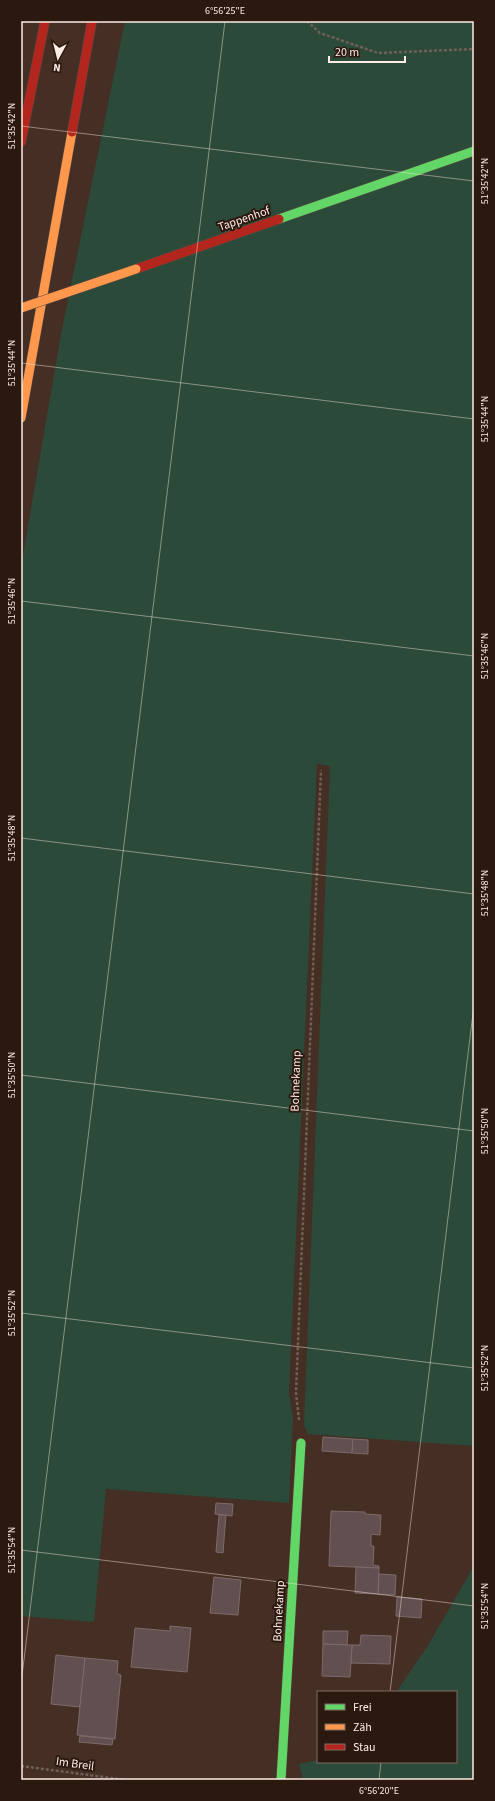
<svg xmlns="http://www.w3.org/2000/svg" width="495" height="1801" font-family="'Source Sans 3',sans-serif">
<rect width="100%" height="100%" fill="#452e23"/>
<g fill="#2b4a39">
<path d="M125 21H474V1446L308 1434 304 1425 330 766 317 764 289 1392 293 1417 289 1503 106 1489 94 1622 21 1616V567L61 334Z"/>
<path d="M474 1566V1780H303L299 1764 318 1760V1762H456V1692H396L427 1647Z"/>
</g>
<g fill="#624f4f" stroke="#7f6a6b">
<path d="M323 1437 353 1439 352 1453 322 1451Z"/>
<path d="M353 1439 368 1440V1454L352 1453Z"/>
<path d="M216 1503 233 1504 232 1516 215 1514Z"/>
<path d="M331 1511 365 1512V1514L381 1515 380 1535 371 1534V1546H374L373 1565 379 1566V1568L329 1566Z"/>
<path d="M219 1515H226L223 1553 216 1552Z"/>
<path d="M356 1567 379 1568 378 1594 355 1593Z"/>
<path d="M379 1574 396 1575 395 1595 378 1594Z"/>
<path d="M214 1577 241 1580 238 1615 210 1613Z"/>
<path d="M397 1597 422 1599 421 1618 396 1616Z"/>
<path d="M170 1626 191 1628 187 1672 131 1667 135 1628 170 1631Z"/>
<path d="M323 1631H348L347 1645 323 1644Z"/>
<path d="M361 1635 391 1636 390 1664 351 1663 352 1645H360Z"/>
<path d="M323 1644 352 1645 350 1677 322 1676Z"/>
<path d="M56 1655 85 1658 80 1707 51 1704Z"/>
<path d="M85 1658 118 1661 117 1674 121 1675 115 1739 77 1735Z"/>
<path d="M80 1736 113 1739 112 1745 79 1742Z"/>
</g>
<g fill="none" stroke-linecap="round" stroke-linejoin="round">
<g stroke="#5c4a43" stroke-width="10">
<g id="fast">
<path d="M279 219 474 151"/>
<path d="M281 1780 301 1443"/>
</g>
</g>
<g stroke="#5c4a43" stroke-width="10">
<path id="slow" d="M21 418 72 132"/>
</g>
<g stroke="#5c4a43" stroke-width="10">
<g id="jam">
<path d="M72 132 92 21"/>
<path d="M21 142 45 21"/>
<path d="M136 269 279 219"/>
</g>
</g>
<g stroke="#706059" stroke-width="2.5" stroke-dasharray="3 2" stroke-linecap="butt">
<path d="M307 21 320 33 378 53 474 49"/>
<path d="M299 1420 296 1393 321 770"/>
<path d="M21 1766 126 1780"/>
</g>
<use href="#fast" stroke="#63d668" stroke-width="9"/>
<use href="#slow" stroke="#ff974d" stroke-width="9"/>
<use href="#jam" stroke="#b3261e" stroke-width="9"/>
<g stroke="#5c4a43" stroke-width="10" stroke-linecap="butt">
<path id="slow-bridge" d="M21 308 136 269"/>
</g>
<use href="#slow-bridge" stroke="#ff974d" stroke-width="9"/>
</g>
<path fill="none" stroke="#feece5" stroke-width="1" stroke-opacity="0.45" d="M21 126 474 181M21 363 474 419M21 601 474 656M21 838 474 894M21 1075 474 1131M21 1313 474 1368M21 1550 474 1606M21 1684 225 21M390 1692 474 1005M379 1780 381 1762"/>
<g text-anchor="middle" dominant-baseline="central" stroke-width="4" stroke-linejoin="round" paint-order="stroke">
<g font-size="12" fill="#feece5" stroke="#2b180f">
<text transform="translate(244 219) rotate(-19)">Tappenhof</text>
<text transform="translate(296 1081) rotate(-88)">Bohnekamp</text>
<text transform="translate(279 1611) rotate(-87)">Bohnekamp</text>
<text transform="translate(75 1764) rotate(8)">Im Breil</text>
</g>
</g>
<rect width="495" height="1801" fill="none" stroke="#2b180f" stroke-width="44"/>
<rect x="317" y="1691" width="140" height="72" fill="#2b180f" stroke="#7f6d65"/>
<rect x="325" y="1704" width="20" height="6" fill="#63d668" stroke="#7f6d65"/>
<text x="353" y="1711" font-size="12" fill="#feece5">Frei</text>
<rect x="325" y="1724" width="20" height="6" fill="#ff974d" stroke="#7f6d65"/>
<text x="353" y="1731" font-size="12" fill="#feece5">Zäh</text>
<rect x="325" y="1744" width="20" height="6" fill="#b3261e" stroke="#7f6d65"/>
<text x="353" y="1751" font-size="12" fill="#feece5">Stau</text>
<g transform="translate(58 58) rotate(187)" stroke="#2b180f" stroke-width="3" paint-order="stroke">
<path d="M0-3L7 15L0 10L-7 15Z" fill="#feece5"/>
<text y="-6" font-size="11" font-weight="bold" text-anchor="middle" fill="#feece5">N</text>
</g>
<path d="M329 56v6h76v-6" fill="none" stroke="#feece5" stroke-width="2"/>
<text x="335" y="56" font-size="12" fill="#feece5" stroke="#2b180f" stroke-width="3" paint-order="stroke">20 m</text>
<rect x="22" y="22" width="451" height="1757" fill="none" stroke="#feece5" stroke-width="1.5"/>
<g font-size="10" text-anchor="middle" fill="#feece5">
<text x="225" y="14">6°56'25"E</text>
<text transform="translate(11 126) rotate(-90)" y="4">51°35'42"N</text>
<text transform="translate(484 181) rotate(-90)" y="4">51°35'42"N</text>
<text transform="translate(11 363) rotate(-90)" y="4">51°35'44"N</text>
<text transform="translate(484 419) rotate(-90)" y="4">51°35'44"N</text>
<text transform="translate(11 601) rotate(-90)" y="4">51°35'46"N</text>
<text transform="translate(484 656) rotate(-90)" y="4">51°35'46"N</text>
<text transform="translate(11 838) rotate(-90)" y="4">51°35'48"N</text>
<text transform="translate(484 893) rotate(-90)" y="4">51°35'48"N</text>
<text transform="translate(11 1075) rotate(-90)" y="4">51°35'50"N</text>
<text transform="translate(484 1131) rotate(-90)" y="4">51°35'50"N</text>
<text transform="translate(11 1313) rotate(-90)" y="4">51°35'52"N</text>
<text transform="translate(484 1368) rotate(-90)" y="4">51°35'52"N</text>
<text transform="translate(11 1550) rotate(-90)" y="4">51°35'54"N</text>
<text transform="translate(484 1606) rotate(-90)" y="4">51°35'54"N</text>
<text x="379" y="1794">6°56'20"E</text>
</g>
</svg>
